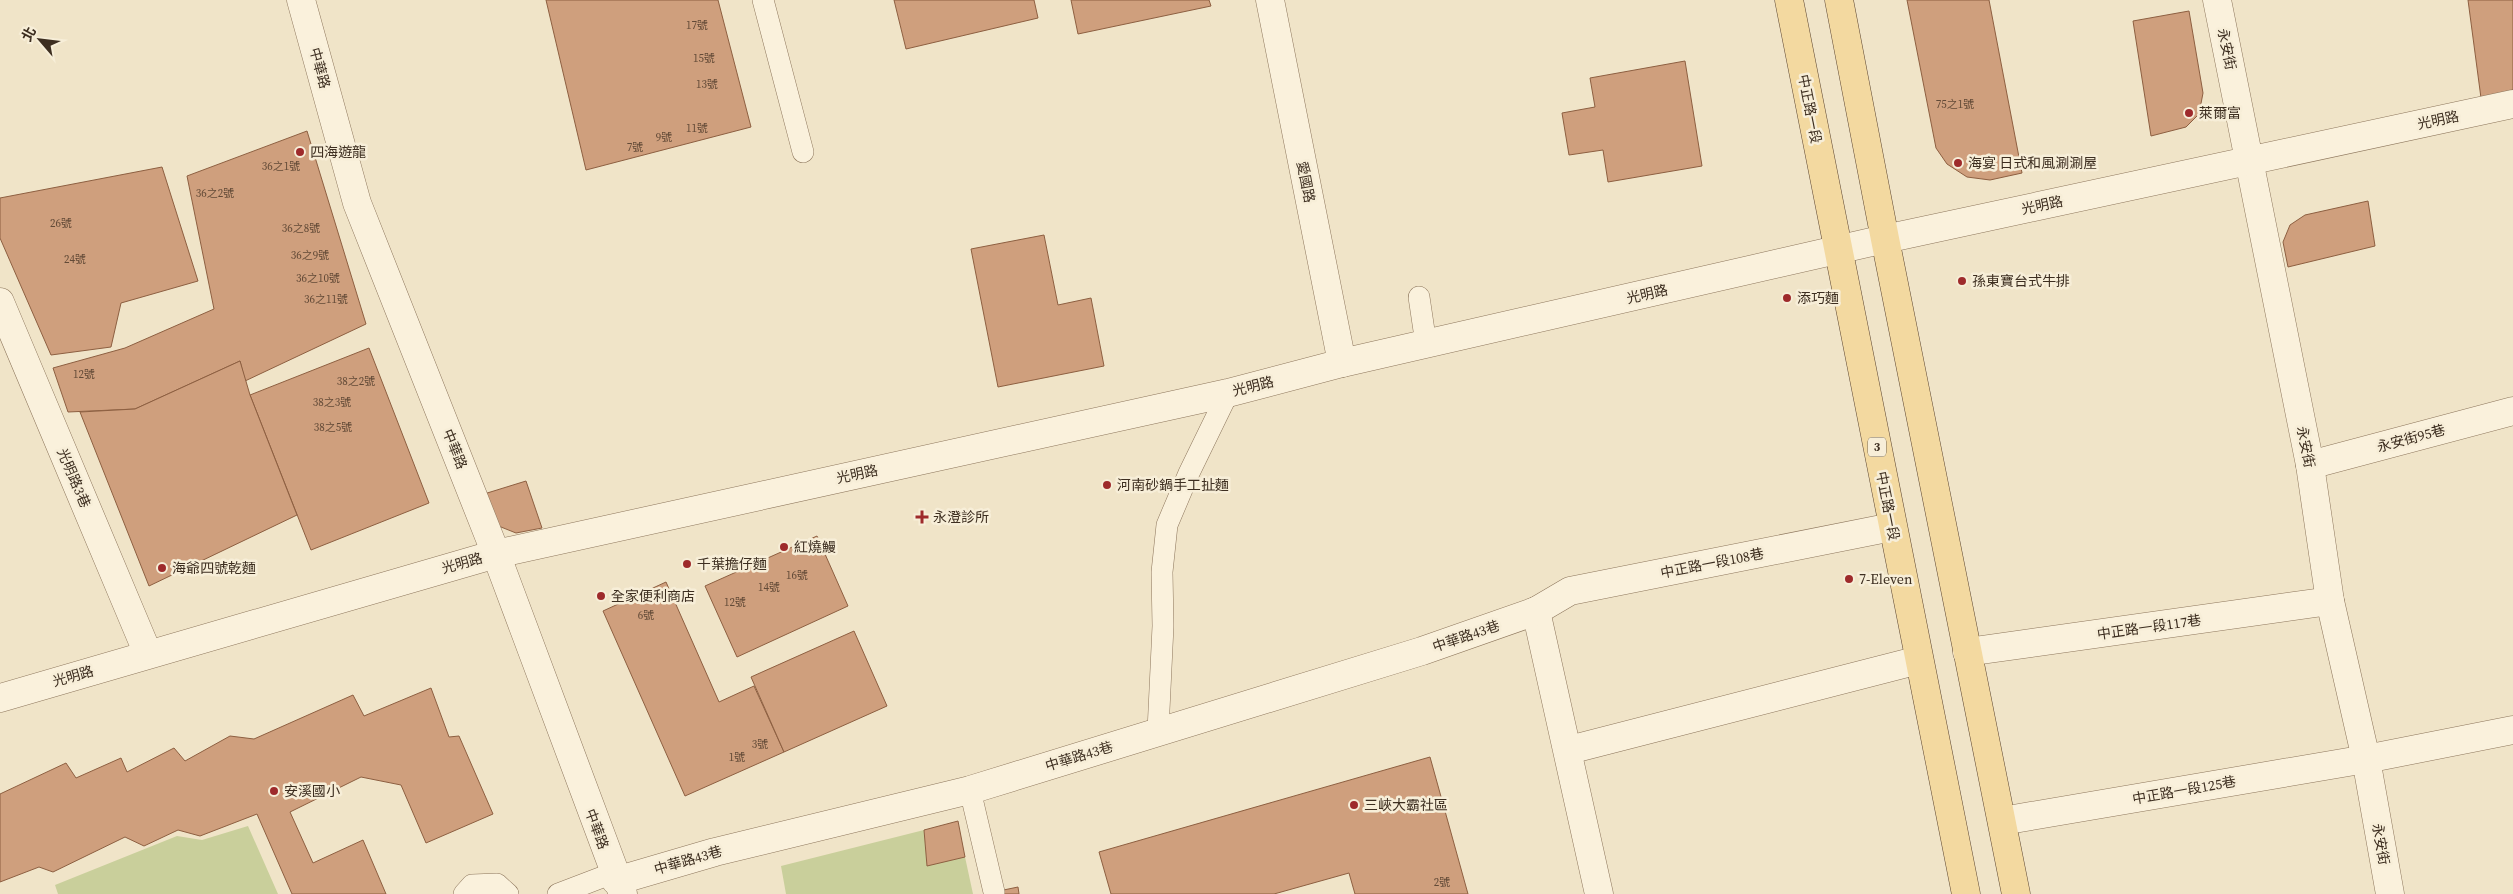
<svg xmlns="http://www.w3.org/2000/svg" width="2513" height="894" font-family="'Source Serif 4','Noto Sans TC',serif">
<rect width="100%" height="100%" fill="#f0e4c8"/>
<g fill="#c9cf9b">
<path d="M248 826 278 894H58L55 885 177 836 202 840Z"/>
<path d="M924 830 927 865 965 857 973 894H786L781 866Z"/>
</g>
<g fill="#cf9f7d" stroke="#8d5f41">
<path d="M546 0H718L751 127 586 170Z"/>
<path d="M894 0H1034L1038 18 906 49Z"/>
<path d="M1071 0H1209L1211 6 1078 34Z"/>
<path d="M1907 0H1989L2022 173 1990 180 1967 177 1947 164 1936 148Z"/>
<path d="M2468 0H2513V90L2481 98Z"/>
<path d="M2189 11 2203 93 2199 114 2186 127 2151 136 2133 21Z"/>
<path d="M1685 61 1702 166 1608 182 1603 150 1569 155 1562 113 1595 107 1590 78Z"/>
<path d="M307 131 366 324 245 381 240 361 135 409 68 412 53 368 125 348 214 309 187 176Z"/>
<path d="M162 167 198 281 121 303 111 347 51 355 0 238V198Z"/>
<path d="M2368 201 2375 246 2288 267 2283 242 2290 225 2305 215Z"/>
<path d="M1044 235 1058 305 1091 298 1104 366 998 387 971 249Z"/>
<path d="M369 348 429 503 311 550 250 395Z"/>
<path d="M240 361 250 395 297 515 149 586 80 412 135 409Z"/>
<path d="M526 481 542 528 516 533 496 525 484 494Z"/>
<path d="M817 536 848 606 737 657 705 586Z"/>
<path d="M666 582 719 702 754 686 784 752 685 796 603 611Z"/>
<path d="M854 631 887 706 784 752 751 677Z"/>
<path d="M431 688 449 737 459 736 493 814 426 843 401 785 361 777 290 812 313 863 363 840 386 894H292L257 814 200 836 178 830 144 846 125 837 53 872 39 867 0 882V794L66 763 76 778 121 758 127 772 174 748 185 761 230 736 254 739 353 695 364 716Z"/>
<path d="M1430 757 1468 894H1355L1349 873 1274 894H1111L1099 852Z"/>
<path d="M958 821 965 857 927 866 924 830Z"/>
<path d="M1018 887 1019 894H987L994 892Z"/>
</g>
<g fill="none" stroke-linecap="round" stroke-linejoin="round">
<g stroke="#8d765c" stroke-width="22">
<g id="lane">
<path d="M763 0 803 152"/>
<path d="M1419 297 1426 344"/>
<path d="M1158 731 1163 626 1162 572 1167 525 1189 473 1228 393"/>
<path d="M970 790 994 892"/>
<path d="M464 894 472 885 497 884 508 894"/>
<path d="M558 894 613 873"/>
</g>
</g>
<g stroke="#8d765c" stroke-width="29">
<g id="street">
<path d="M301 0 357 203 496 554 623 894"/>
<path d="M1270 0 1342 363"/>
<path d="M2217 0 2310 465 2330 601 2366 759 2390 894"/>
<path d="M0 302 148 654"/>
<path d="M2310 465 2513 411"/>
<path d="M1536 611 1599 894"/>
<path d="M1967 652 2330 601"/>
<path d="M0 698 496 554 1228 393 1342 363 1885 239 2513 104"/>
<path d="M1569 750 1919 660"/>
<path d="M2002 821 2366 759 2513 730"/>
<path d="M616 881 715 852 970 790 1422 651 1536 611 1570 591 1892 527"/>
</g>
</g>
<g stroke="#5b4430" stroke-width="29">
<g id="primary">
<path d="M1789 0 1966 894"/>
<path d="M1839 0 1885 239 2016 894"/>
</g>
</g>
<use href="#lane" stroke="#faf1dc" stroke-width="21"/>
<use href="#street" stroke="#faf1dc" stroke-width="28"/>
<use href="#primary" stroke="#f3d9a0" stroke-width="28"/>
</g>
<g fill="#9e2a2b" stroke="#f7eed8" stroke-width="2">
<circle cx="2189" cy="113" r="5"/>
<circle cx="300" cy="152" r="5"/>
<circle cx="1958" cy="163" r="5"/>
<circle cx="1962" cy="281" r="5"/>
<circle cx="1787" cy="298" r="5"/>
<circle cx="1107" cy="485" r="5"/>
<path d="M919.5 509.5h5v5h5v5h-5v5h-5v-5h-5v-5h5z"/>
<circle cx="784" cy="547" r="5"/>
<circle cx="687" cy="564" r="5"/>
<circle cx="162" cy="568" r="5"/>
<circle cx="1849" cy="579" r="5"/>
<circle cx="601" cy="596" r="5"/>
<circle cx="274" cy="791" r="5"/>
<circle cx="1354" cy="805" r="5"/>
</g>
<g text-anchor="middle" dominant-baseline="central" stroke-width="5" stroke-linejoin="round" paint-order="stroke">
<g font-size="11" fill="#624a37">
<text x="697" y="25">17號</text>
<text x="704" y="58">15號</text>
<text x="707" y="84">13號</text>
<text x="1955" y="104">75之1號</text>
<text x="697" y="128">11號</text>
<text x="664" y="137">9號</text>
<text x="635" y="147">7號</text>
<text x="281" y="166">36之1號</text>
<text x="215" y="193">36之2號</text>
<text x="61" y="223">26號</text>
<text x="301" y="228">36之8號</text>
<text x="310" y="255">36之9號</text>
<text x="75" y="259">24號</text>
<text x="318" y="278">36之10號</text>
<text x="326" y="299">36之11號</text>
<text x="84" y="374">12號</text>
<text x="356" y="381">38之2號</text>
<text x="332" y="402">38之3號</text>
<text x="333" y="427">38之5號</text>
<text x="797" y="575">16號</text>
<text x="769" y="587">14號</text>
<text x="735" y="602">12號</text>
<text x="646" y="615">6號</text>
<text x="760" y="744">3號</text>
<text x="737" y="757">1號</text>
<text x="1442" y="882">2號</text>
</g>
<rect fill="#f7eed8" stroke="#756857" stroke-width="1" x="1868" y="437.5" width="18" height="19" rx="4"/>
<g font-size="12" font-weight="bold" fill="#3d2e20">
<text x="1877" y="447">3</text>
</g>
<g font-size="14" fill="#3d2e20" stroke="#f7eed8">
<text transform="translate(2227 49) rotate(78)">永安街</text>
<text transform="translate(320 68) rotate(75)">中華路</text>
<text transform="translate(1810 109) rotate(79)">中正路一段</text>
<text transform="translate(2438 120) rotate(-12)">光明路</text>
<text transform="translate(1306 182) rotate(79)">愛國路</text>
<text transform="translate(2042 205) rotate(-12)">光明路</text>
<text transform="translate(1647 294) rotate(-13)">光明路</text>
<text transform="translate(1253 386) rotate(-14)">光明路</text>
<text transform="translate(2411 438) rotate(-15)">永安街95巷</text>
<text transform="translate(2306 447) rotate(79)">永安街</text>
<text transform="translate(455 449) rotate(68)">中華路</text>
<text transform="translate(857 474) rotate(-12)">光明路</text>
<text transform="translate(74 478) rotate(67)">光明路3巷</text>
<text transform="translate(1888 506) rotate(79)">中正路一段</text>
<text transform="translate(462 563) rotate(-16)">光明路</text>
<text transform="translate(1712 563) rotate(-11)">中正路一段108巷</text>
<text transform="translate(2149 627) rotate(-8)">中正路一段117巷</text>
<text transform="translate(1466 636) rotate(-19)">中華路43巷</text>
<text transform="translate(73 676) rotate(-16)">光明路</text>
<text transform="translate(1079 756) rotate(-17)">中華路43巷</text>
<text transform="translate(2184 790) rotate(-10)">中正路一段125巷</text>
<text transform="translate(597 829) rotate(70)">中華路</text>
<text transform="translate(2381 844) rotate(80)">永安街</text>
<text transform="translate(688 860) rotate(-16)">中華路43巷</text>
</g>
<g font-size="14" fill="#3d2e20" stroke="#f7eed8" text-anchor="start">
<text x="2199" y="113">萊爾富</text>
<text x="310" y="152">四海遊龍</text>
<text x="1968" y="163">海宴 日式和風涮涮屋</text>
<text x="1972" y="281">孫東寶台式牛排</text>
<text x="1797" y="298">添巧麵</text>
<text x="1117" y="485">河南砂鍋手工扯麵</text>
<text x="933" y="517">永澄診所</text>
<text x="794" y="547">紅燒鰻</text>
<text x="697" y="564">千葉擔仔麵</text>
<text x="172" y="568">海爺四號乾麵</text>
<text x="1859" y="579">7-Eleven</text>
<text x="611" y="596">全家便利商店</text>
<text x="284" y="791">安溪國小</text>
<text x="1364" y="805">三峽大霸社區</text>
</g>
</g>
<g transform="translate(40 40) rotate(298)" stroke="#f7eed8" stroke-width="4" paint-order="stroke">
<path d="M0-4L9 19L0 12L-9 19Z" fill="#3d2e20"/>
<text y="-8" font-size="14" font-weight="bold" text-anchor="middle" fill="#3d2e20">北</text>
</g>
</svg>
